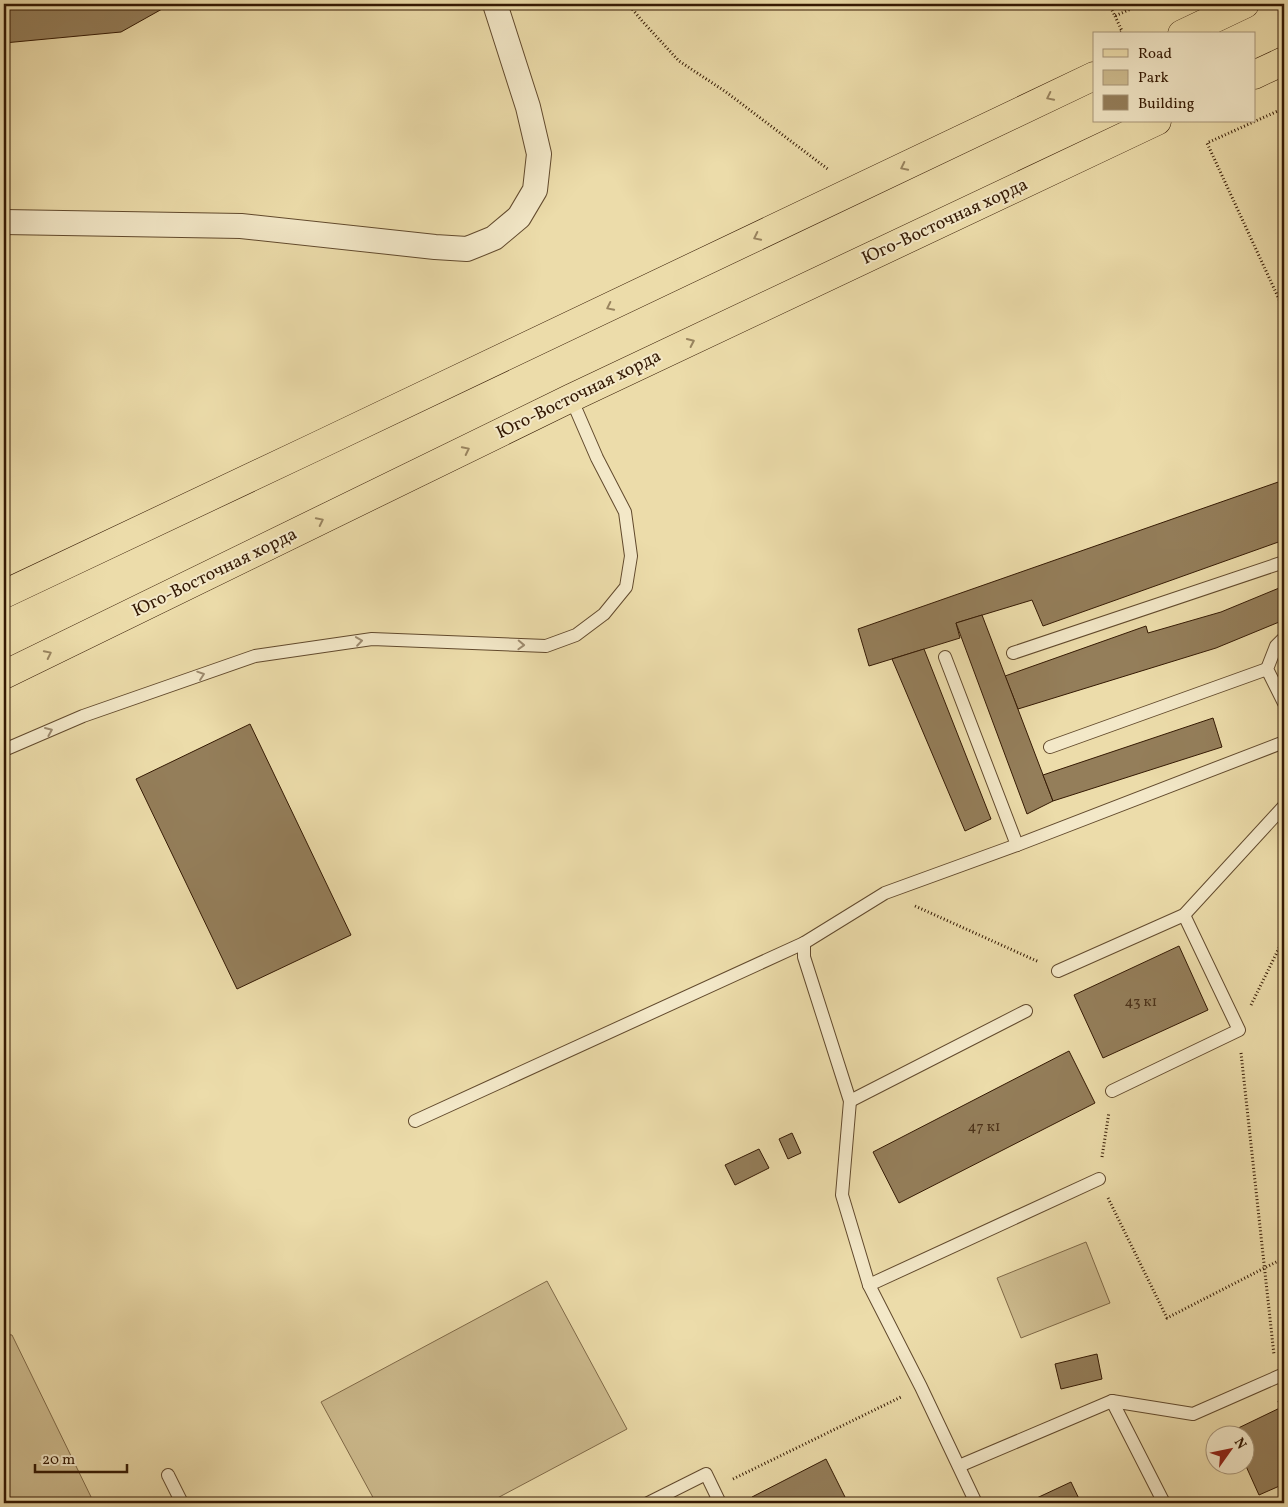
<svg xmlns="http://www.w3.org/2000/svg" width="1288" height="1507" font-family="Vollkorn,serif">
<rect width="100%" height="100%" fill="#ecdcaa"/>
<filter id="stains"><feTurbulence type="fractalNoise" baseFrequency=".004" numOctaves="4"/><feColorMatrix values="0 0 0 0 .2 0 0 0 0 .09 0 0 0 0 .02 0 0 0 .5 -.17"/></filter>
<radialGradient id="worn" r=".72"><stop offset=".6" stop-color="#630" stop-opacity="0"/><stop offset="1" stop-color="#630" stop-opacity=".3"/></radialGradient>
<g fill="#cdbb8e" stroke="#806a48">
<path d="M1086 1242 1110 1303 1021 1338 997 1278Z"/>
<path d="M547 1281 627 1429 488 1503H376L321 1402Z"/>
<path d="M4 1334 12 1335 94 1503H4Z"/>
</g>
<g fill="#947e5a" stroke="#341903">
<path d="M4 4H171L121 32 4 43Z"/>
<path d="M1284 480V540L1043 626 1032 600 956 623 960 638 869 666 858 629Z"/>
<path d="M1284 586V620L1216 648 1018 709 1005 676 1146 626 1148 633 1221 612Z"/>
<path d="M982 615 1053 801 1027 814 956 623Z"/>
<path d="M924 649 991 819 965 831 892 659Z"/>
<path d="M1213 718 1222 747 1053 801 1043 775Z"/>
<path d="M250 724 351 935 237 989 136 779Z"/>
<path d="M1179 946 1208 1010 1103 1058 1074 995Z"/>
<path d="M1069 1051 1095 1103 899 1203 873 1152Z"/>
<path d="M792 1133 801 1153 788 1159 779 1139Z"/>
<path d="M759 1149 769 1168 735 1185 725 1165Z"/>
<path d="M1097 1354 1102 1379 1061 1389 1055 1364Z"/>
<path d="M1284 1406V1484L1259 1495 1245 1464 1246 1434H1231L1230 1432Z"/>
<path d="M826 1459 848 1503H755L752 1497Z"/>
<path d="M1071 1482 1081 1503H1026Z"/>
</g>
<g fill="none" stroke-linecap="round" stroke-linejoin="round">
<g stroke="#624a2d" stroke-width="14">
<g id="service">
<path d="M1284 638 1276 646 1267 669 1284 703"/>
<path d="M1013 653 1284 562"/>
<path d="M945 657 1017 845"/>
<path d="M1050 747 1267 669"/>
<path d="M4 750 83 716 255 656 372 639 546 646 576 635 604 614 626 587 631 556 625 512 597 458 571 398"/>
<path d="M1058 971 1184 915 1284 806"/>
<path d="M1112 1091 1239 1030 1184 915"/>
<path d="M850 1101 1026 1011"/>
<path d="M415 1121 804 943"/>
<path d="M869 1285 1099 1179"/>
<path d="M1112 1401 1164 1503"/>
<path d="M959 1466 1112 1401 1193 1414 1284 1374"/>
<path d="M168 1475 182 1503"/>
<path d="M648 1503 706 1474 720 1503"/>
<path d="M976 1503 921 1387 869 1285 842 1195 850 1101 804 957V943L885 893 1017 845 1284 742"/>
</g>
</g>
<g stroke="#624a2d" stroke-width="26">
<path id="minor" d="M4 222 241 226 435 247 467 249 494 238 519 217 535 190 539 154 528 107 495 4"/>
</g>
<g stroke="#341903" stroke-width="29">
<g id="primary">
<path d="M1182 34 1245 4"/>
<path d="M1254 75 1284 61"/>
<path d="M4 594 317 446 1094 76"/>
<path d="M4 675 571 398 1157 121"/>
</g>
</g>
<g stroke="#341903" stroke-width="3" stroke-dasharray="1 2.5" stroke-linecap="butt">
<path d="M628 4 643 22 679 61 726 92 829 170"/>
<path d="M1109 4 1115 16 1142 4"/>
<path d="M1115 16 1122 31 1117 34"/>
<path d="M1280 110 1207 143 1284 310"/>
<path d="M915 906 1039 962"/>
<path d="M1251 1005 1284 938"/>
<path d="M1241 1053 1274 1355"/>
<path d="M1102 1157 1109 1112"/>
<path d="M1108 1198 1167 1318 1284 1258"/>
<path d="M1279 1401 1280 1408"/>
<path d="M733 1479 901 1397"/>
</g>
<use href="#service" stroke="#f3e8c8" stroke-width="12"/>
<use href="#minor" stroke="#f3e8c8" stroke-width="24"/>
<use href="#primary" stroke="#ecdcaa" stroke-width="28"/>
</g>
<defs><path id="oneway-chevron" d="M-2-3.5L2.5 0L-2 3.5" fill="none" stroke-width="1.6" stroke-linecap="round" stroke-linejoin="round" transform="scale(1.25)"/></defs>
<g stroke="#99845f">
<use href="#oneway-chevron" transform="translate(1050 97) rotate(154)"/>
<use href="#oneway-chevron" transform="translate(904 167) rotate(154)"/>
<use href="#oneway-chevron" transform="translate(757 237) rotate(154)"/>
<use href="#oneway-chevron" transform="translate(610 307) rotate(154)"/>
<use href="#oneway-chevron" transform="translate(691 342) rotate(-25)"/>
<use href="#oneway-chevron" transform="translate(466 450) rotate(-26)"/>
<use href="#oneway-chevron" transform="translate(320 521) rotate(-26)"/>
<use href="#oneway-chevron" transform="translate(48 654) rotate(-26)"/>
</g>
<g stroke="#9d8b6f">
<use href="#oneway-chevron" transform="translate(359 641) rotate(-8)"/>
<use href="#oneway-chevron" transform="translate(521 645) rotate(2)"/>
<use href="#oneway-chevron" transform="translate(201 675) rotate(-19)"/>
<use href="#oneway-chevron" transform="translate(49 731) rotate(-23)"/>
</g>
<g text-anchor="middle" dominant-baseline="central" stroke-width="4" stroke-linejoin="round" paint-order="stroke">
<g font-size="15" fill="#4c3219">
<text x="1141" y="1002">43 к1</text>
<text x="984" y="1127">47 к1</text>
</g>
<g font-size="18" fill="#341903" stroke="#f3e8c8">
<text transform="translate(945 222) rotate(-25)">Юго-Восточная хорда</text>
<text transform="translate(579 395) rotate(-26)">Юго-Восточная хорда</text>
<text transform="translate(215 573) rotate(-26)">Юго-Восточная хорда</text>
</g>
</g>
<rect width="1288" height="1507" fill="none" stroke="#ecdcaa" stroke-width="20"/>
<rect x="5" y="5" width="1278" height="1497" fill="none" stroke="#341903" stroke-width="2.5"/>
<rect x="10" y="10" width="1268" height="1487" fill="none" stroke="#341903"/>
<rect x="1093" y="32" width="162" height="90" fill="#f3e8c8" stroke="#a79579"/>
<rect x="1103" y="49" width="25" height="8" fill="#ecdcaa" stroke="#a79579"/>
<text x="1138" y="58" font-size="15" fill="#341903">Road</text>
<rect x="1103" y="70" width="25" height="15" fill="#cdbb8e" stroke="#a79579"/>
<text x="1138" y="82" font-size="15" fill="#341903">Park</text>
<rect x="1103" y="95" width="25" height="15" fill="#947e5a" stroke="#a79579"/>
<text x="1138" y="108" font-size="15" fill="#341903">Building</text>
<g transform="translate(1230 1450) rotate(57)"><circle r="24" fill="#f3e8c8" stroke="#a79579"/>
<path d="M0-4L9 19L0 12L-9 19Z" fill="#8f2418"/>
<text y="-8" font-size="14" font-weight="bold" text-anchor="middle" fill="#341903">N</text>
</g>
<path d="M35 1464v8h92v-8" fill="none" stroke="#341903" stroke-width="2.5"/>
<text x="42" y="1464" font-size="15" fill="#341903" stroke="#f3e8c8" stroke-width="4" paint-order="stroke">20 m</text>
<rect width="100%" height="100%" filter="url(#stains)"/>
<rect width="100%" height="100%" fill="url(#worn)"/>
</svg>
